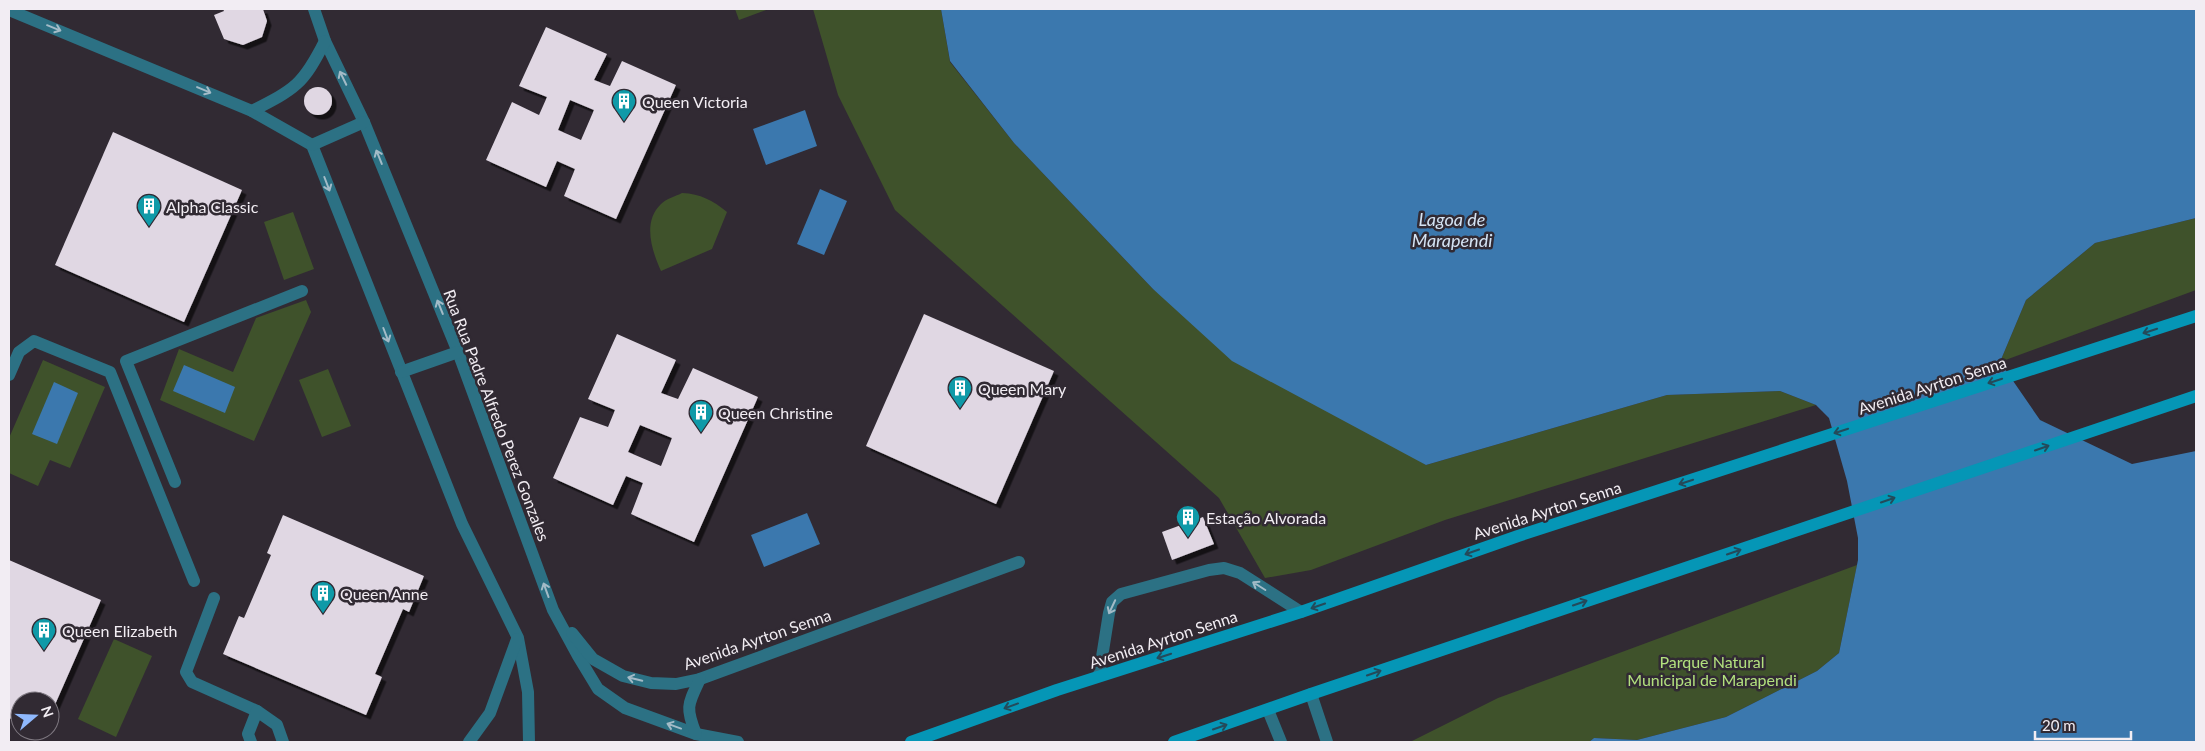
<svg xmlns="http://www.w3.org/2000/svg" width="2205" height="751" font-family="Lato,sans-serif">
<defs>
<filter id="shadow"><feDropShadow dx="4.5" dy="4.5" stdDeviation="0" flood-color="#0009"/></filter>
</defs>
<rect width="100%" height="100%" fill="#312a33"/>
<g fill="#3f522b">
<path d="M735 9H769L739 20Z"/>
<path d="M813 9H941L950 62 1014 143 1153 289 1426 465 1667 395 1780 391 1816 405 1445 520 1311 570 1265 578 1219 498 895 210 838 95Z"/>
<path d="M682 193C701 194 712 200 727 212L712 249 661 271C652 251 642 222 661 204 666 199 676 196 682 193Z"/>
<path d="M293 212 314 269 284 280 264 222Z"/>
<path d="M2196 218V290L2000 362 2026 300 2095 243Z"/>
<path d="M306 300 311 312 254 441 160 400 179 349 233 372 256 318Z"/>
<path d="M43 360 105 387 70 468 50 460 38 486 9 473V438Z"/>
<path d="M328 369 351 426 322 437 299 380Z"/>
<path d="M1857 565 1839 653 1817 671 1726 717 1637 740 1594 738 1589 742H1410L1498 698Z"/>
<path d="M114 639 152 656 116 737 78 719Z"/>
</g>
<g fill="#3b78ae">
<path d="M941 9H2196V218L2095 243 2026 300 2000 362 2040 420 2132 464 2196 451V742H1589L1594 738 1637 740 1726 717 1817 671 1839 653 1858 560V538L1847 481 1829 418 1816 405 1780 391 1667 395 1426 465 1232 361 1153 289 1014 143 950 61Z"/>
<path d="M805 110 817 146 766 165 753 129Z"/>
<path d="M820 189 847 201 824 255 797 244Z"/>
<path d="M184 365 235 387 225 413 173 391Z"/>
<path d="M54 382 78 393 57 444 32 434Z"/>
<path d="M807 513 820 544 764 567 751 535Z"/>
</g>
<g fill="#e0d7e3" fill-rule="evenodd" filter="url(#shadow)">
<path d="M223 9H263L267 21 262 37 243 45 224 39 214 15 224 11Z"/>
<path d="M546 27 607 54 594 80 610 86 622 61 676 85 616 219 564 196 575 169 557 161 546 187 486 160 512 102 539 115 547 97 519 86ZM570 100 594 110 581 140 558 130Z"/>
<circle cx="318" cy="101" r="14"/>
<path d="M113 132 242 190 184 322 55 265Z"/>
<path d="M924 314 1054 371 996 504 866 446Z"/>
<path d="M617 334 676 360 661 393 678 399 693 368 758 397 694 542 631 514 643 483 626 476 613 505 553 478 580 417 608 427 615 410 588 399ZM640 425 672 438 661 466 628 452Z"/>
<path d="M283 515 424 576 409 612 403 609 375 674 382 677 366 715 223 654 239 616 244 618 271 555 267 553Z"/>
<path d="M1203 517 1214 544 1172 560 1162 532Z"/>
<path d="M9 560 101 600 50 716V701H20V723L9 718Z"/>
</g>
<g fill="none" stroke-linecap="round" stroke-linejoin="round">
<g stroke="#2c7184" stroke-width="12">
<path d="M9 375 19 352 34 341 110 372 194 581"/>
<path d="M175 482 126 361 302 291"/>
<path d="M214 598 186 672 192 682 257 711"/>
<path d="M1099 676 1109 613 1112 602 1121 594 1209 570 1224 568 1240 573 1301 612"/>
<path d="M1311 694 1327 742"/>
<path d="M1268 710 1281 742"/>
<path d="M251 742 248 734 257 711 277 725 283 742"/>
</g>
<g stroke="#2c7184" stroke-width="12">
<path d="M314 9 325 41 364 122 458 352 553 610 578 656 598 689 625 708 696 734 738 742"/>
<path d="M9 10 252 111 312 145 462 524 518 638 528 692 529 742"/>
<path d="M252 111C295 89 303 85 325 41"/>
<path d="M312 145 364 122"/>
<path d="M401 372 458 352"/>
<path d="M572 633 593 659 623 676 651 683 676 684 700 679 1019 562"/>
<path d="M696 734C685 707 688 704 700 679"/>
<path d="M469 742 490 713 517 639"/>
</g>
<g stroke="#0596b6" stroke-width="12">
<path d="M911 742 1057 690 1301 612 1518 536 2196 316"/>
<path d="M1174 742 1311 694 2196 396"/>
</g>
</g>
<defs><path id="oneway-shaft" d="M-6 0H5M1.5-3L5.5 0L1.5 3" fill="none" stroke-width="1.6" stroke-linecap="round" stroke-linejoin="round" transform="scale(1.25)"/></defs>
<g stroke="#a3bbc7">
<use href="#oneway-shaft" transform="translate(54 28) rotate(22)"/>
<use href="#oneway-shaft" transform="translate(343 78) rotate(-116)"/>
<use href="#oneway-shaft" transform="translate(204 90) rotate(23)"/>
<use href="#oneway-shaft" transform="translate(379 157) rotate(-112)"/>
<use href="#oneway-shaft" transform="translate(327 184) rotate(69)"/>
<use href="#oneway-shaft" transform="translate(440 307) rotate(-112)"/>
<use href="#oneway-shaft" transform="translate(386 335) rotate(69)"/>
<use href="#oneway-shaft" transform="translate(1259 586) rotate(-148)"/>
<use href="#oneway-shaft" transform="translate(546 590) rotate(-110)"/>
<use href="#oneway-shaft" transform="translate(1112 607) rotate(115)"/>
<use href="#oneway-shaft" transform="translate(635 679) rotate(-166)"/>
<use href="#oneway-shaft" transform="translate(674 726) rotate(-160)"/>
</g>
<g stroke="#244a5a">
<use href="#oneway-shaft" transform="translate(2150 331) rotate(162)"/>
<use href="#oneway-shaft" transform="translate(1995 381) rotate(162)"/>
<use href="#oneway-shaft" transform="translate(1841 431) rotate(162)"/>
<use href="#oneway-shaft" transform="translate(2042 448) rotate(-19)"/>
<use href="#oneway-shaft" transform="translate(1686 482) rotate(162)"/>
<use href="#oneway-shaft" transform="translate(1888 500) rotate(-19)"/>
<use href="#oneway-shaft" transform="translate(1472 552) rotate(161)"/>
<use href="#oneway-shaft" transform="translate(1734 552) rotate(-19)"/>
<use href="#oneway-shaft" transform="translate(1580 603) rotate(-19)"/>
<use href="#oneway-shaft" transform="translate(1318 606) rotate(161)"/>
<use href="#oneway-shaft" transform="translate(1164 656) rotate(162)"/>
<use href="#oneway-shaft" transform="translate(1374 673) rotate(-19)"/>
<use href="#oneway-shaft" transform="translate(1011 706) rotate(160)"/>
<use href="#oneway-shaft" transform="translate(1220 727) rotate(-19)"/>
</g>
<defs>
<g id="building-pin" transform="scale(1.25)"><path d="M0 17L-7.5 6A9.5 9.5 0 1 1 7.5 6Z" fill="#0f9aa8" stroke="#312a33"/><path d="M-4-6H4V6H1V3H-1V6H-4ZM-2.5-4.3h1.7v1.8h-1.7ZM.8-4.3h1.7v1.8H.8ZM-2.5-1h1.7V.8h-1.7ZM.8-1h1.7V.8H.8Z" fill="#fff"/></g>
</defs>
<g fill-rule="evenodd">
<use href="#building-pin" x="624" y="101"/>
<use href="#building-pin" x="149" y="206"/>
<use href="#building-pin" x="960" y="388"/>
<use href="#building-pin" x="701" y="412"/>
<use href="#building-pin" x="1188" y="517"/>
<use href="#building-pin" x="323" y="593"/>
<use href="#building-pin" x="44" y="630"/>
</g>
<g text-anchor="middle" dominant-baseline="central" stroke-width="5" stroke-linejoin="round" paint-order="stroke">
<g font-size="16" fill="#f2edf3" stroke="#312a33" text-anchor="start">
<text x="642" y="101">Queen Victoria</text>
<text x="166" y="206">Alpha Classic</text>
<text x="978" y="388">Queen Mary</text>
<text x="718" y="412">Queen Christine</text>
<text x="1206" y="517">Estação Alvorada</text>
<text x="340" y="593">Queen Anne</text>
<text x="62" y="630">Queen Elizabeth</text>
</g>
<g font-size="16" fill="#f2edf3" stroke="#312a33">
<text transform="translate(1932 385) rotate(-18)">Avenida Ayrton Senna</text>
<text transform="translate(497 415) rotate(69)">Rua Rua Padre Alfredo Perez Gonzales</text>
<text transform="translate(1547 510) rotate(-18)">Avenida Ayrton Senna</text>
<text transform="translate(757 639) rotate(-19)">Avenida Ayrton Senna</text>
<text transform="translate(1163 639) rotate(-18)">Avenida Ayrton Senna</text>
</g>
<g font-size="16" fill="#b2e07e" stroke="#312a33">
<text x="1712" y="661">Parque Natural<tspan x="1712" dy="18">Municipal de Marapendi</tspan></text>
</g>
<g font-size="18" font-style="italic" fill="#d4e3f3" stroke="#312a33">
<text x="1452" y="219">Lagoa de<tspan x="1452" dy="21">Marapendi</tspan></text>
</g>
</g>
<rect width="2205" height="751" fill="none" stroke="#f2edf3" stroke-width="20"/>
<g transform="translate(35 716) rotate(71)"><circle r="24" fill="#312a33" stroke="#7e7880"/>
<path d="M0-4L9 19L0 12L-9 19Z" fill="#8fb8fd"/>
<text y="-8" font-size="14" font-weight="bold" text-anchor="middle" fill="#f2edf3">N</text>
</g>
<path d="M2035 731v8h96v-8" fill="none" stroke="#f2edf3" stroke-width="2.5"/>
<text x="2042" y="731" font-size="15" fill="#f2edf3" stroke="#312a33" stroke-width="4" paint-order="stroke">20 m</text>
</svg>
